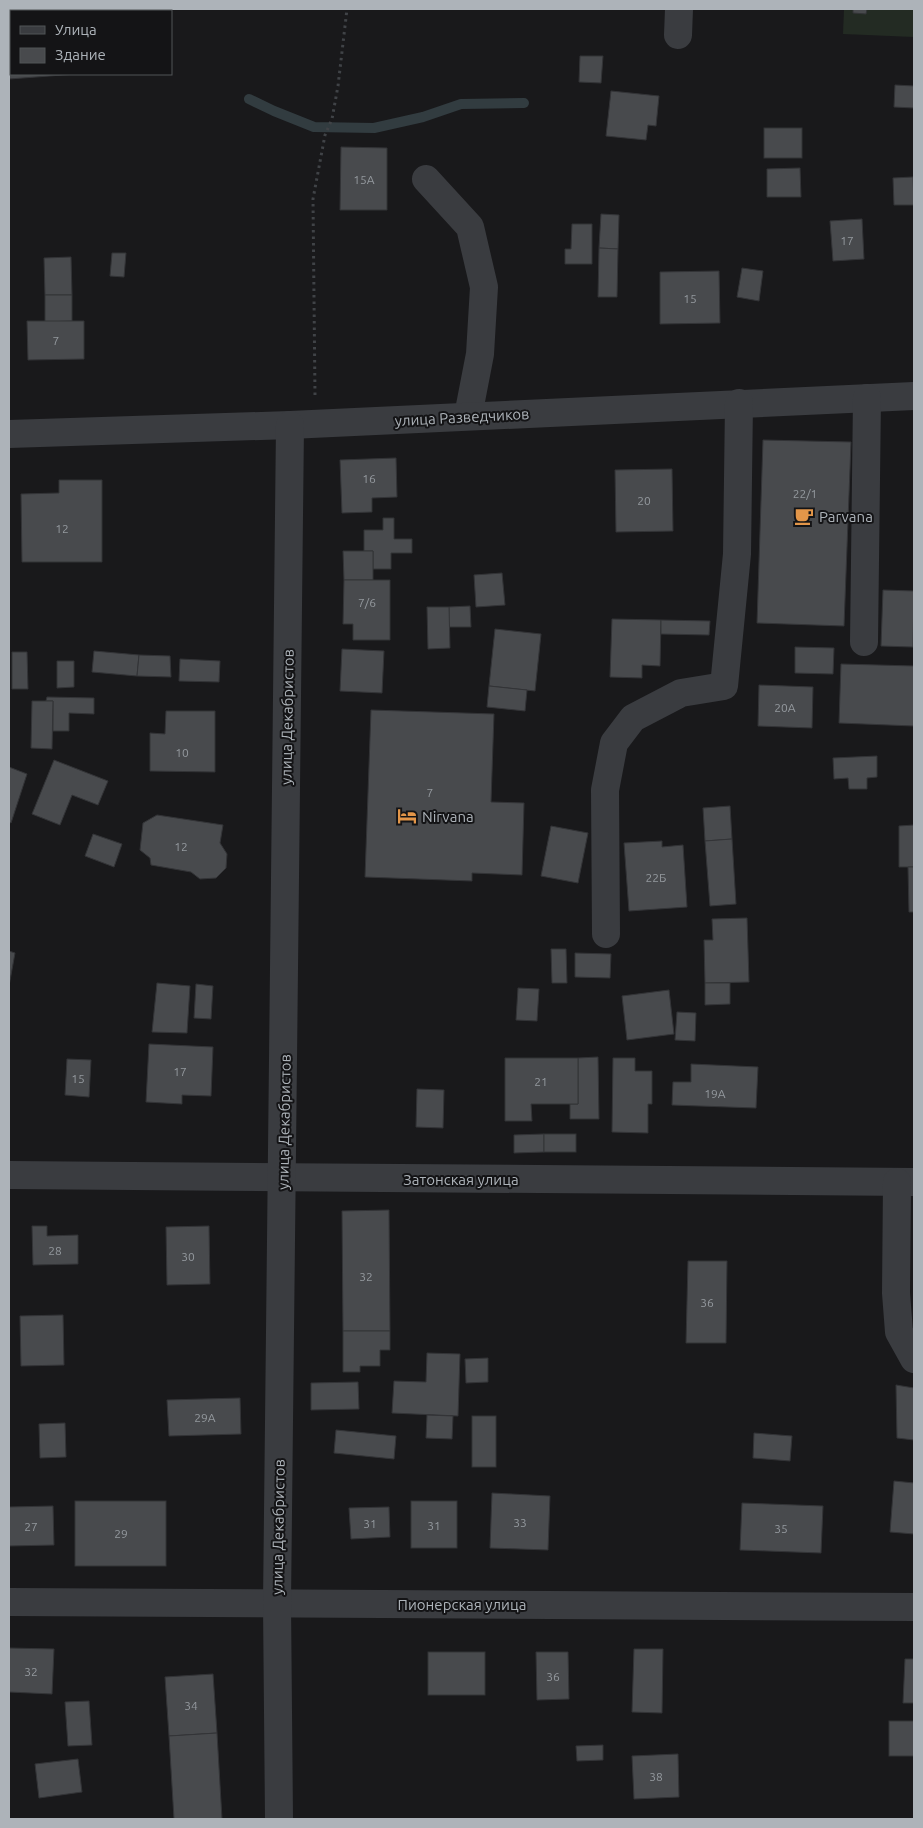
<svg xmlns="http://www.w3.org/2000/svg" width="923" height="1828" font-family="Ubuntu,sans-serif">
<rect width="100%" height="100%" fill="#19191b"/>
<path fill="#232b23" d="M844 9H914V37L843 34Z"/>
<g fill="none" stroke-linecap="round" stroke-linejoin="round">
<path stroke="#323c40" stroke-width="10" d="M249 99 274 111 314 127 374 128 423 117 461 104 524 103"/>
</g>
<g fill="#484a4d" stroke="#333437">
<path d="M853 9H867L866 14 853 13Z"/>
<path d="M9 14V26H11V74H76L9 79Z"/>
<path d="M580 56H603L601 83 579 82Z"/>
<path d="M895 85 914 86V108L894 107Z"/>
<path d="M611 91 659 96 656 126 648 125 646 140 606 136Z"/>
<rect x="764" y="128" width="38" height="30"/>
<path d="M341 147 387 148V210H340Z"/>
<path d="M800 168 801 197H767V169Z"/>
<path d="M913 177 914 205H894L893 178Z"/>
<path d="M601 214 619 215 618 249 599 248Z"/>
<path d="M862 219 864 259 833 261 830 221Z"/>
<path d="M572 224H592V264H565V249H571Z"/>
<path d="M599 248 618 249 617 297H598Z"/>
<path d="M112 253H126L124 277 110 276Z"/>
<path d="M71 257 72 295H45L44 258Z"/>
<path d="M742 268 763 271 759 301 737 297Z"/>
<path d="M719 271 720 323 660 324V272Z"/>
<path d="M45 295H72V321L45 322Z"/>
<path d="M27 321H84V359L28 360Z"/>
<path d="M763 440 851 442 844 626 757 623Z"/>
<path d="M396 458 397 497 372 498V512L342 513 340 460Z"/>
<path d="M672 469 673 531 616 532 615 470Z"/>
<path d="M59 480H102V562H22L21 494 59 493Z"/>
<path d="M383 518H394V539H412V553H391V569H373V551H364V530H383Z"/>
<path d="M343 551H373V580H344Z"/>
<path d="M502 573 505 605 476 607 474 575Z"/>
<path d="M344 580H390V640H353V624H343Z"/>
<path d="M883 590 914 591 913 647 881 646Z"/>
<path d="M470 606 471 627H449V607Z"/>
<path d="M427 607H449L450 648 428 649Z"/>
<path d="M612 619 661 620 660 666 642 665V678L610 677Z"/>
<path d="M661 620 710 621 709 635 661 634Z"/>
<path d="M495 629 541 634 535 691 489 686Z"/>
<path d="M795 647 834 648 833 674 795 673Z"/>
<path d="M342 649 384 651 382 693 340 691Z"/>
<path d="M94 651 139 655 137 676 92 672Z"/>
<path d="M12 652H27L28 689H12Z"/>
<path d="M139 655 170 656 171 677 137 676Z"/>
<path d="M180 659 220 661 219 682 179 681Z"/>
<path d="M57 661H74V687L57 688Z"/>
<path d="M841 664 914 666V726L839 723Z"/>
<path d="M759 685 813 687 812 728 758 726Z"/>
<path d="M489 686 527 690 525 711 487 707Z"/>
<path d="M47 697 94 698V714L69 713V731H53V701H46Z"/>
<path d="M32 701H53L52 749 31 748Z"/>
<path d="M371 710 494 714 491 802 524 803 522 875 472 873V881L365 877Z"/>
<path d="M166 711H215V772L150 771V733L165 734Z"/>
<path d="M877 756V777L867 778V789H849L848 778 834 779 833 758Z"/>
<path d="M54 760 108 781 98 805 72 795 60 825 32 814Z"/>
<path d="M9 767 27 774 11 823 9 822Z"/>
<path d="M730 806 732 839 705 841 703 808Z"/>
<path d="M157 815 223 825 220 843 227 854 226 868 216 878 200 879 191 872 151 865 150 858 140 850 143 823Z"/>
<path d="M914 825V867H899V826Z"/>
<path d="M551 826 588 833 578 883 541 876Z"/>
<path d="M93 834 122 844 114 867 85 856Z"/>
<path d="M732 839 736 904 710 906 705 841Z"/>
<path d="M662 841V847L683 845 687 907 629 911 624 843Z"/>
<path d="M908 867H914V912H909Z"/>
<path d="M747 918 749 982 705 983 704 940H713L712 919Z"/>
<path d="M551 949H566L567 983H552Z"/>
<path d="M9 951 15 953 9 986Z"/>
<path d="M575 953 611 954 610 978 575 977Z"/>
<path d="M157 983 190 986 187 1033 152 1032Z"/>
<path d="M705 983H730V1004L705 1005Z"/>
<path d="M196 984 213 986 211 1019 194 1018Z"/>
<path d="M518 988 539 989 537 1021 516 1020Z"/>
<path d="M669 990 674 1034 627 1040 622 996Z"/>
<path d="M677 1012 696 1013 695 1041 675 1040Z"/>
<path d="M149 1044 213 1047 211 1096 182 1095V1104L146 1102Z"/>
<path d="M598 1057 599 1119H570V1104H578V1058Z"/>
<path d="M505 1058H578V1104H531L532 1121H505Z"/>
<path d="M613 1058H635V1071H652V1104H648V1133L612 1132Z"/>
<path d="M67 1059 91 1060 89 1097 65 1095Z"/>
<path d="M691 1064 758 1067 756 1108 672 1105 673 1082H691Z"/>
<path d="M417 1089 444 1090 443 1128 416 1127Z"/>
<path d="M544 1134V1152L514 1153V1135Z"/>
<rect x="544" y="1134" width="32" height="18"/>
<path d="M389 1210 390 1331H343L342 1211Z"/>
<path d="M32 1226H47V1236L78 1235V1264L33 1265Z"/>
<path d="M209 1226 210 1284 167 1285 166 1227Z"/>
<path d="M688 1261H727L726 1343H686Z"/>
<path d="M63 1315 64 1365 21 1366 20 1316Z"/>
<path d="M343 1331H390V1350H380V1366H360V1372H343Z"/>
<path d="M427 1353 460 1354 458 1416 392 1413 394 1381 426 1382Z"/>
<path d="M488 1358V1382L466 1383 465 1359Z"/>
<path d="M358 1382 359 1409 311 1410V1383Z"/>
<path d="M896 1385 914 1388V1440L897 1438Z"/>
<path d="M240 1398 241 1434 169 1436 167 1400Z"/>
<path d="M427 1415 453 1416 452 1439 426 1438Z"/>
<rect x="472" y="1416" width="24" height="51"/>
<path d="M65 1423 66 1457 40 1458 39 1424Z"/>
<path d="M336 1430 396 1436 394 1459 334 1453Z"/>
<path d="M754 1433 792 1436 790 1461 753 1458Z"/>
<path d="M894 1481 914 1483V1534L890 1532Z"/>
<path d="M492 1493 550 1496 548 1550 490 1548Z"/>
<rect x="75" y="1501" width="91" height="65"/>
<rect x="411" y="1501" width="46" height="47"/>
<path d="M742 1503 823 1506 821 1553 740 1550Z"/>
<path d="M53 1506 54 1545 9 1546V1507Z"/>
<path d="M389 1507 390 1537 351 1539 349 1508Z"/>
<path d="M9 1648 54 1649 52 1694 9 1692Z"/>
<path d="M634 1649H663L662 1713 632 1712Z"/>
<rect x="428" y="1652" width="57" height="43"/>
<path d="M536 1652H568L569 1699 537 1700Z"/>
<path d="M905 1659H914V1703H903Z"/>
<path d="M213 1674 217 1733 169 1736 165 1677Z"/>
<path d="M89 1701 92 1745 68 1746 65 1702Z"/>
<rect x="889" y="1721" width="25" height="35"/>
<path d="M217 1733 222 1819H174L169 1736Z"/>
<path d="M603 1745V1760L577 1761 576 1746Z"/>
<path d="M678 1754 679 1797 634 1799 632 1756Z"/>
<path d="M78 1759 82 1792 39 1798 35 1764Z"/>
</g>
<g fill="none" stroke-linecap="round" stroke-linejoin="round">
<path stroke="#404347" stroke-width="3" stroke-dasharray="2.5 4" stroke-linecap="butt" d="M315 395 313 199 325 135 332 119 338 86 347 9"/>
<g stroke="#3a3c40" stroke-width="28">
<path d="M678 35 679 9"/>
<path d="M426 179 470 227 484 287 480 354 468 416"/>
<path d="M9 434 290 425 914 396"/>
<path d="M864 642 867 398"/>
<path d="M606 934 605 790 614 743 633 718 681 693 724 686 737 554 739 403"/>
<path d="M9 1175 914 1182"/>
<path d="M897 1182 896 1293 899 1332 914 1359"/>
<path d="M9 1602 914 1607"/>
<path d="M279 1819 277 1603 290 425"/>
</g>
</g>
<defs>
<g id="cafe-bare" transform="scale(1.5)"><path d="M-5.5-4.5H6V0H3Q3 3.5 0 3.5H-2.5Q-5.5 3.5-5.5 0ZM3-3.2v2h1.7v-2ZM-6 4.5H4V6H-6Z" fill="#e39649" stroke="#141416" stroke-width="2.5" paint-order="stroke"/></g>
<g id="hotel-bare" transform="scale(1.5)"><path d="M-6-4.5h1.5V1H6V5H4.5V3h-9V5H-6ZM-4 0a1.8 1.8 0 1 1 3.6 0ZM.5 0V-2.5h3Q6-2.5 6 0Z" fill="#e39649" stroke="#141416" stroke-width="2.5" paint-order="stroke"/></g>
</defs>
<g fill-rule="evenodd">
<use href="#cafe-bare" x="804" y="516"/>
<use href="#hotel-bare" x="407" y="816"/>
</g>
<g text-anchor="middle" dominant-baseline="central" stroke-width="4" stroke-linejoin="round" paint-order="stroke">
<g font-size="12" fill="#94999e">
<text x="364" y="179">15А</text>
<text x="847" y="240">17</text>
<text x="690" y="298">15</text>
<text x="56" y="340">7</text>
<text x="369" y="478">16</text>
<text x="805" y="493">22/1</text>
<text x="644" y="500">20</text>
<text x="62" y="528">12</text>
<text x="367" y="602">7/6</text>
<text x="785" y="707">20А</text>
<text x="182" y="752">10</text>
<text x="430" y="792">7</text>
<text x="181" y="846">12</text>
<text x="656" y="877">22Б</text>
<text x="180" y="1071">17</text>
<text x="78" y="1078">15</text>
<text x="541" y="1081">21</text>
<text x="715" y="1093">19А</text>
<text x="55" y="1250">28</text>
<text x="188" y="1256">30</text>
<text x="366" y="1276">32</text>
<text x="707" y="1302">36</text>
<text x="205" y="1417">29А</text>
<text x="520" y="1522">33</text>
<text x="370" y="1523">31</text>
<text x="434" y="1525">31</text>
<text x="31" y="1526">27</text>
<text x="781" y="1528">35</text>
<text x="121" y="1533">29</text>
<text x="31" y="1671">32</text>
<text x="553" y="1676">36</text>
<text x="191" y="1705">34</text>
<text x="656" y="1776">38</text>
</g>
<g font-size="15" fill="#adb3b9" stroke="#141416">
<text transform="translate(462 417) rotate(-3)">улица Разведчиков</text>
<text transform="translate(287 717) rotate(-89)">улица Декабристов</text>
<text transform="translate(284 1122) rotate(-89)">улица Декабристов</text>
<text x="461" y="1179">Затонская улица</text>
<text transform="translate(278 1527) rotate(-89)">улица Декабристов</text>
<text x="462" y="1604">Пионерская улица</text>
</g>
<g font-size="15" fill="#adb3b9" stroke="#141416" text-anchor="start">
<text x="819" y="516">Parvana</text>
<text x="422" y="816">Nirvana</text>
</g>
</g>
<rect width="923" height="1828" fill="none" stroke="#adb3b9" stroke-width="20"/>
<rect x="10" y="10" width="162" height="65" fill="#141416" stroke="#515457"/>
<rect x="20" y="26" width="25" height="8" fill="#3a3c40" stroke="#515457"/>
<text x="55" y="35" font-size="15" fill="#adb3b9">Улица</text>
<rect x="20" y="48" width="25" height="15" fill="#484a4d" stroke="#515457"/>
<text x="55" y="60" font-size="15" fill="#adb3b9">Здание</text>
</svg>
